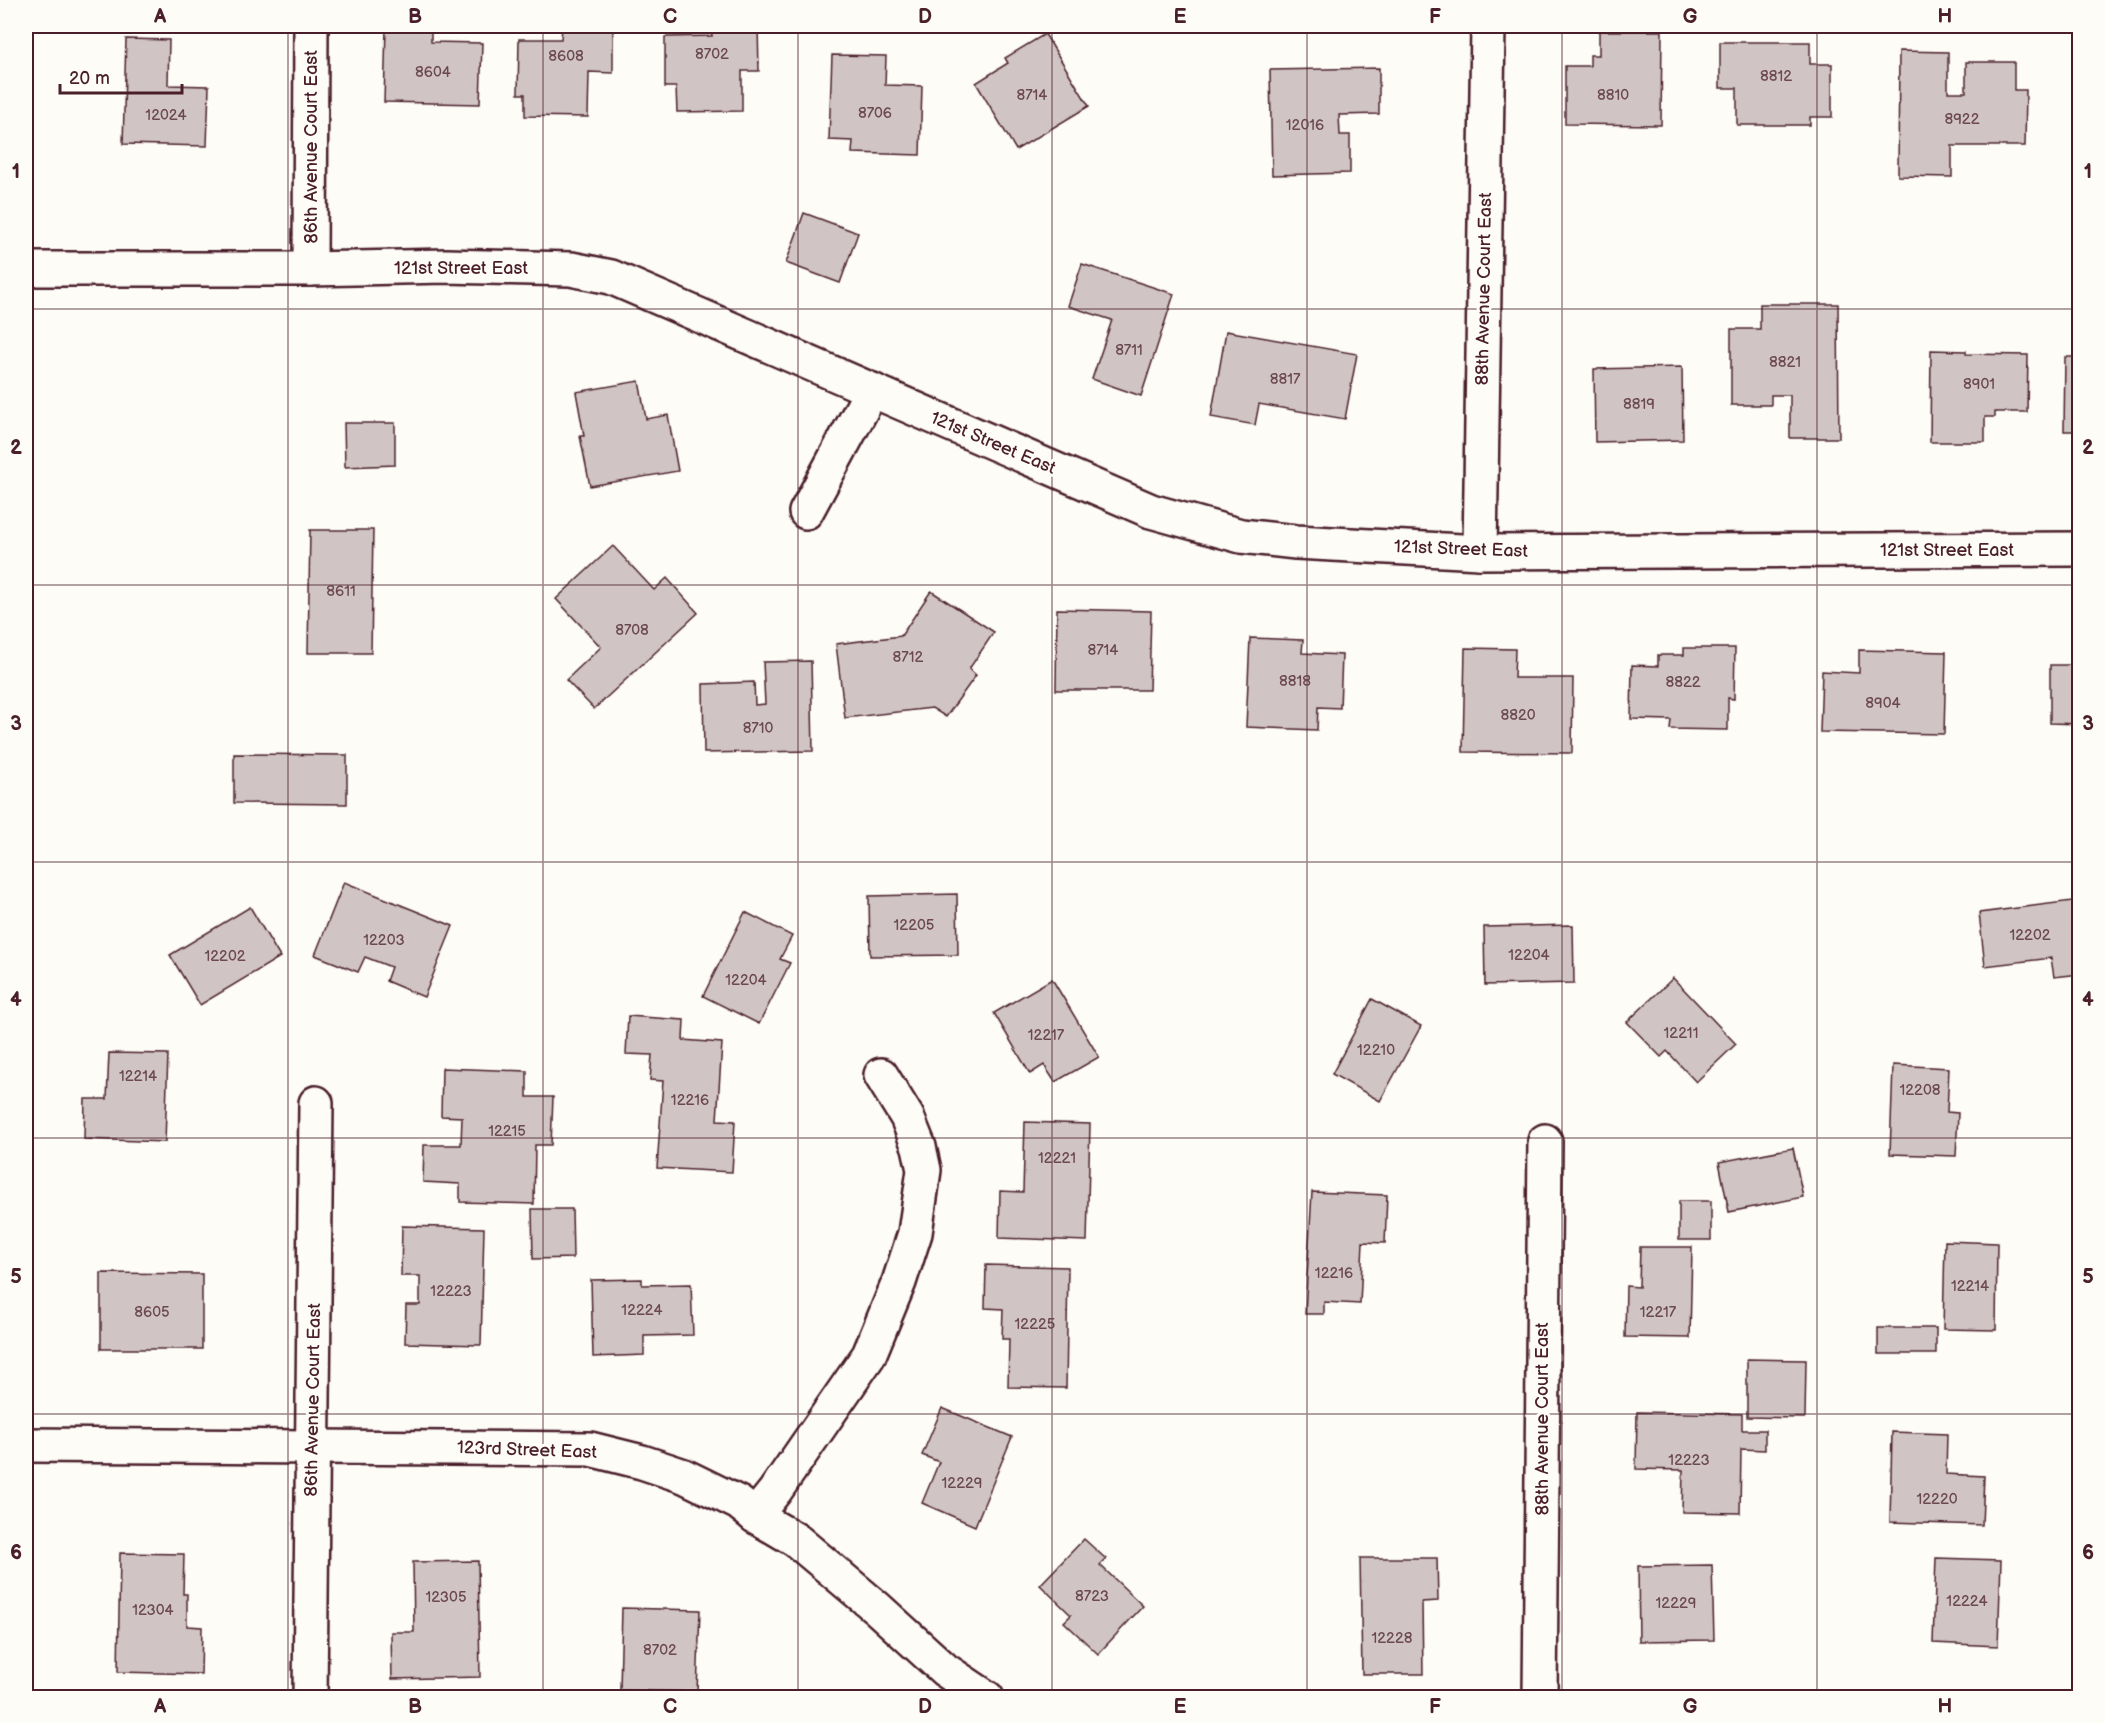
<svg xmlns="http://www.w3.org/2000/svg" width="2105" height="1723" font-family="'Balsamiq Sans',sans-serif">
<rect width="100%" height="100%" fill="#fdfcf7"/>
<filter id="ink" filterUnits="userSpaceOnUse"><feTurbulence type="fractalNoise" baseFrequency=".0167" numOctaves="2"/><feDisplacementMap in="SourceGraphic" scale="12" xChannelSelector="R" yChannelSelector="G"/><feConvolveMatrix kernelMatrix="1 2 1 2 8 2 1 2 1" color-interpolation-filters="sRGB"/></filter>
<g filter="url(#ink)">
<g fill="#d0c5c4" stroke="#4a1f2b" stroke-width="1.5">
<path d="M562 26H613V73L589 72 588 117 525 116V94H518L519 39H561Z"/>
<path d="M711 26H758L759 71H742V111L677 112 676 87H665V37L712 36Z"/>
<path d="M386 28 431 29V42L482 43 480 104 384 102Z"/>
<path d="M1599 31H1662L1661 125 1565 124V66H1590V55H1599Z"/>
<path d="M1045 34 1089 106 1016 150 976 83 1008 63 1005 58Z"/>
<path d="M126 39 169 40 168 85 209 86 207 146 123 144Z"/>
<path d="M1720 42H1810V64H1832V117H1810V125H1737V88H1720Z"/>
<path d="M1899 51 1948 52V92H1966V62H2014V90H2026L2025 146H1952V177L1898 176Z"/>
<path d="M832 55 886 56 885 85 922 86 920 155 852 153 853 141 829 140Z"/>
<path d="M1379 68V114L1339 115 1340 135H1350V173L1272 175 1270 70Z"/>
<path d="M804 213 858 233 840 283 786 263Z"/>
<path d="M1082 264 1174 294 1141 396 1092 379 1112 320 1068 306Z"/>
<path d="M1760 304H1838L1839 438H1790V395H1771V405H1731V329H1760Z"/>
<path d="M1226 331 1357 354 1345 419 1259 404 1255 425 1211 417Z"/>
<path d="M1931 350 1966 351V354L2028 355 2027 412H1995V417H1985V442H1930Z"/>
<path d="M2065 357H2080V431H2064Z"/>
<path d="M1682 367 1683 440 1595 442 1594 369Z"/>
<path d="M639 381 646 419 668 415 678 471 590 486 580 436H584L576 392Z"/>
<path d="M344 423H395V465L345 467Z"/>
<path d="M310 530H373L371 653H308Z"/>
<path d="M613 546 654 590 667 578 698 613 594 709 566 680 601 647 556 599Z"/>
<path d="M931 591 994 632 969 669 976 675 946 717 932 708 845 718 836 644 901 636Z"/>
<path d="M1057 609 1151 611 1149 690H1056Z"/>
<path d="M1250 638 1303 640 1302 653 1342 655 1340 708 1318 707 1317 730 1246 727Z"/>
<path d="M1465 648 1515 649 1514 678H1573L1572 753 1463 752Z"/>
<path d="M1684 648H1735L1734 699 1728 698V730L1670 729 1671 720 1631 719 1632 665 1658 666V655H1684Z"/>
<path d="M1859 650 1946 652 1944 734 1820 732 1822 671 1859 673Z"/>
<path d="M811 661 813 751 704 753 703 684 754 682 755 705 765 704 763 662Z"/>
<path d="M2050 665H2080V724L2050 723Z"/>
<path d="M234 754 347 755V804L234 803Z"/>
<path d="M344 882 453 926 424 997 386 981 391 967 365 957 358 972 315 955Z"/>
<path d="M957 894 958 955 870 956 869 896Z"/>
<path d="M2080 900V974L2054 977 2051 958 1985 966 1979 913Z"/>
<path d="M250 907 280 957 200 1005 170 955Z"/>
<path d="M745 912 792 936 780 959 790 963 759 1024 703 996Z"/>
<path d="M1573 925 1574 983 1485 985 1484 927Z"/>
<path d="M1673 978 1736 1044 1696 1082 1667 1051 1661 1057 1627 1022Z"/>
<path d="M1052 979 1099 1057 1055 1082 1044 1065 1030 1074 994 1013Z"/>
<path d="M1372 999 1421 1026 1380 1101 1332 1074Z"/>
<path d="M628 1016 684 1020 683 1040 722 1043 717 1120 735 1121 732 1172 657 1168 663 1081 650 1080 652 1055 626 1054Z"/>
<path d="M109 1053 168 1054 165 1142 84 1139 85 1099H107Z"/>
<path d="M1893 1065 1949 1068 1947 1112 1958 1113 1956 1156 1890 1154Z"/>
<path d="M442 1068 527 1071V1097H553L551 1145H535L534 1204 460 1202V1184L423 1182 424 1145H461L462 1117 441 1116Z"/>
<path d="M1025 1122 1090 1124 1087 1241 999 1238 1000 1191 1023 1192Z"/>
<path d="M1793 1148 1803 1197 1729 1212 1719 1162Z"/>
<path d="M1312 1192 1387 1195 1385 1243 1363 1242 1360 1304 1324 1302V1314H1305Z"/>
<rect x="1679" y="1201" width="32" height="39"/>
<path d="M532 1209H572L573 1258 533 1259Z"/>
<path d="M402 1226 484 1228 481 1345 405 1343 406 1305H420V1276H401Z"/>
<path d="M1945 1241 1997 1243 1996 1330 1943 1329Z"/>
<path d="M1640 1247H1692L1690 1338 1625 1337 1626 1286 1639 1287Z"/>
<path d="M986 1265 1068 1267 1066 1388 1008 1387 1009 1339H1002L1003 1309 985 1308Z"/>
<path d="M101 1273 202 1274V1349H101Z"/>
<path d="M642 1279V1285L691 1284 693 1335 644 1336V1355L593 1357 591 1280Z"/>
<rect x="1878" y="1328" width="58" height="26"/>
<path d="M1747 1359 1806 1360 1805 1418 1747 1417Z"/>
<path d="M942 1408 1012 1437 975 1526 922 1503 939 1462 922 1455Z"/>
<path d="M1637 1412 1742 1414V1430H1765V1450L1741 1449 1740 1513 1682 1512 1683 1470 1636 1469Z"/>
<path d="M1892 1432 1947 1434 1946 1474 1984 1476 1982 1525 1890 1522Z"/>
<path d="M1084 1539 1106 1559 1100 1565 1143 1606 1098 1654 1064 1622 1071 1615 1040 1585Z"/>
<path d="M120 1553 184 1554 183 1594H187V1626L202 1627 201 1674 118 1672Z"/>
<path d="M1360 1558H1437L1438 1601 1422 1602 1423 1674H1362Z"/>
<path d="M1936 1558 2001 1560 1998 1646 1933 1643Z"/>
<path d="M478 1561 480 1677 392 1679 391 1632H414L413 1562Z"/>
<path d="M1712 1565 1714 1640 1639 1641 1638 1566Z"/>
<path d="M622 1608 700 1610 697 1692 620 1690Z"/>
</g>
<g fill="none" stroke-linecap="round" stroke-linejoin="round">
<g stroke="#4a1f2b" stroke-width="38">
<g id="minor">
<path d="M26 269H310L446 266 571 269 611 277 1151 511 1241 536 1296 542 1480 552 2080 549"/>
<path d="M310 269 311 26"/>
<path d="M806 512 872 390"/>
<path d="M1480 552 1488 26"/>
<path d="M26 1445 590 1449 642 1462 684 1476 739 1503 755 1516 796 1540 877 1608 945 1670 987 1698"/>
<path d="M755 1516 775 1491 869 1355 899 1282 915 1233 924 1170 919 1147 907 1117 881 1075"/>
<path d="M310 1698 316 1103"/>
<path d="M1540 1698 1545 1141"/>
</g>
</g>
<use href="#minor" stroke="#fdfcf7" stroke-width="33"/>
</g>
</g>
<path fill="none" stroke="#4a1f2b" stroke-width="1.5" stroke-opacity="0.55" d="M288 26V1698M543 26V1698M798 26V1698M1052 26V1698M1307 26V1698M1562 26V1698M1817 26V1698M26 309H2080M26 585H2080M26 862H2080M26 1138H2080M26 1414H2080"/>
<g text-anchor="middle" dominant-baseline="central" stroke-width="6" stroke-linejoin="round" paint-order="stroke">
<g font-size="15" fill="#6c4851">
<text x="712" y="54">8702</text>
<text x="566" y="56">8608</text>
<text x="433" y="72">8604</text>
<text x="1776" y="76">8812</text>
<text x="1032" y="95">8714</text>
<text x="1613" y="95">8810</text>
<text x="875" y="113">8706</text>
<text x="166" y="115">12024</text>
<text x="1962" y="119">8922</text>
<text x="1305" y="125">12016</text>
<text x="1129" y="350">8711</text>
<text x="1785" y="362">8821</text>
<text x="1285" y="379">8817</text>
<text x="1979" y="384">8901</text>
<text x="1639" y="404">8819</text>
<text x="341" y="591">8611</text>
<text x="632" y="630">8708</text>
<text x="1103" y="650">8714</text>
<text x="908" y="657">8712</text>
<text x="1295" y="681">8818</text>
<text x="1683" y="682">8822</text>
<text x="1883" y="703">8904</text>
<text x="1518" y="715">8820</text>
<text x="758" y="728">8710</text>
<text x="914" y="925">12205</text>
<text x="2030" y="935">12202</text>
<text x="384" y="940">12203</text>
<text x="1529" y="955">12204</text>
<text x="225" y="956">12202</text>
<text x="746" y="980">12204</text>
<text x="1681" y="1033">12211</text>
<text x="1046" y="1035">12217</text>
<text x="1376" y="1050">12210</text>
<text x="138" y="1076">12214</text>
<text x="1920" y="1090">12208</text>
<text x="690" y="1100">12216</text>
<text x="507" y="1131">12215</text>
<text x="1057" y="1158">12221</text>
<text x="1334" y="1273">12216</text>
<text x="1970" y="1286">12214</text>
<text x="451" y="1291">12223</text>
<text x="642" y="1310">12224</text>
<text x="152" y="1312">8605</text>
<text x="1658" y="1312">12217</text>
<text x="1035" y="1324">12225</text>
<text x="1689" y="1460">12223</text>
<text x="962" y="1483">12229</text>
<text x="1937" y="1499">12220</text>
<text x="1092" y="1596">8723</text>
<text x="446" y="1597">12305</text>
<text x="1967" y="1601">12224</text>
<text x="1676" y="1603">12229</text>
<text x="153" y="1610">12304</text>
<text x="1392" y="1638">12228</text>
<text x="660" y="1650">8702</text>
</g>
<g font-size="18" fill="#4a1f2b" stroke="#fdfcf7">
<text transform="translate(311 147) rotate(-90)">86th Avenue Court East</text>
<text x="461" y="268">121st Street East</text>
<text transform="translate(1484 289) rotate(-89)">88th Avenue Court East</text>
<text transform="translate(993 443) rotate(23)">121st Street East</text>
<text transform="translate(1461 549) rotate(2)">121st Street East</text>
<text x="1947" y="550">121st Street East</text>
<text transform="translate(313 1400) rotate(-89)">86th Avenue Court East</text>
<text transform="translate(1542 1419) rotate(-90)">88th Avenue Court East</text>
<text transform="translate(527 1450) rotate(2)">123rd Street East</text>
</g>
</g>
<rect width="2105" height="1723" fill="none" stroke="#fdfcf7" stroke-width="66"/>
<path d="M60 84v9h122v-9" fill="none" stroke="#4a1f2b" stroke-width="3"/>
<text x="69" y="84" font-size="18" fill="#4a1f2b" stroke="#fdfcf7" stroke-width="4.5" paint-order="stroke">20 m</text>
<rect x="33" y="33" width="2039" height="1657" fill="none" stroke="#4a1f2b" stroke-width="2"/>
<g font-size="20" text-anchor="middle" font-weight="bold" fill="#4a1f2b">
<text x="160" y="23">A</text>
<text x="415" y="23">B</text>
<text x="670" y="23">C</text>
<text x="925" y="23">D</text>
<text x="1180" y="23">E</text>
<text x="1435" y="23">F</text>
<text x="1690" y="23">G</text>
<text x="1945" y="23">H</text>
<text x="16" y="178">1</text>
<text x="2088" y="178">1</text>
<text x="16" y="454">2</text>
<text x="2088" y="454">2</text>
<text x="16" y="730">3</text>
<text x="2088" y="730">3</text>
<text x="16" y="1006">4</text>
<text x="2088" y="1006">4</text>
<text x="16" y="1283">5</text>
<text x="2088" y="1283">5</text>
<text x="16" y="1559">6</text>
<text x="2088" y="1559">6</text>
<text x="160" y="1713">A</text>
<text x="415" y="1713">B</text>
<text x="670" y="1713">C</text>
<text x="925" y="1713">D</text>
<text x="1180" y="1713">E</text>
<text x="1435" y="1713">F</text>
<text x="1690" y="1713">G</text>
<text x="1945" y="1713">H</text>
</g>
</svg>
